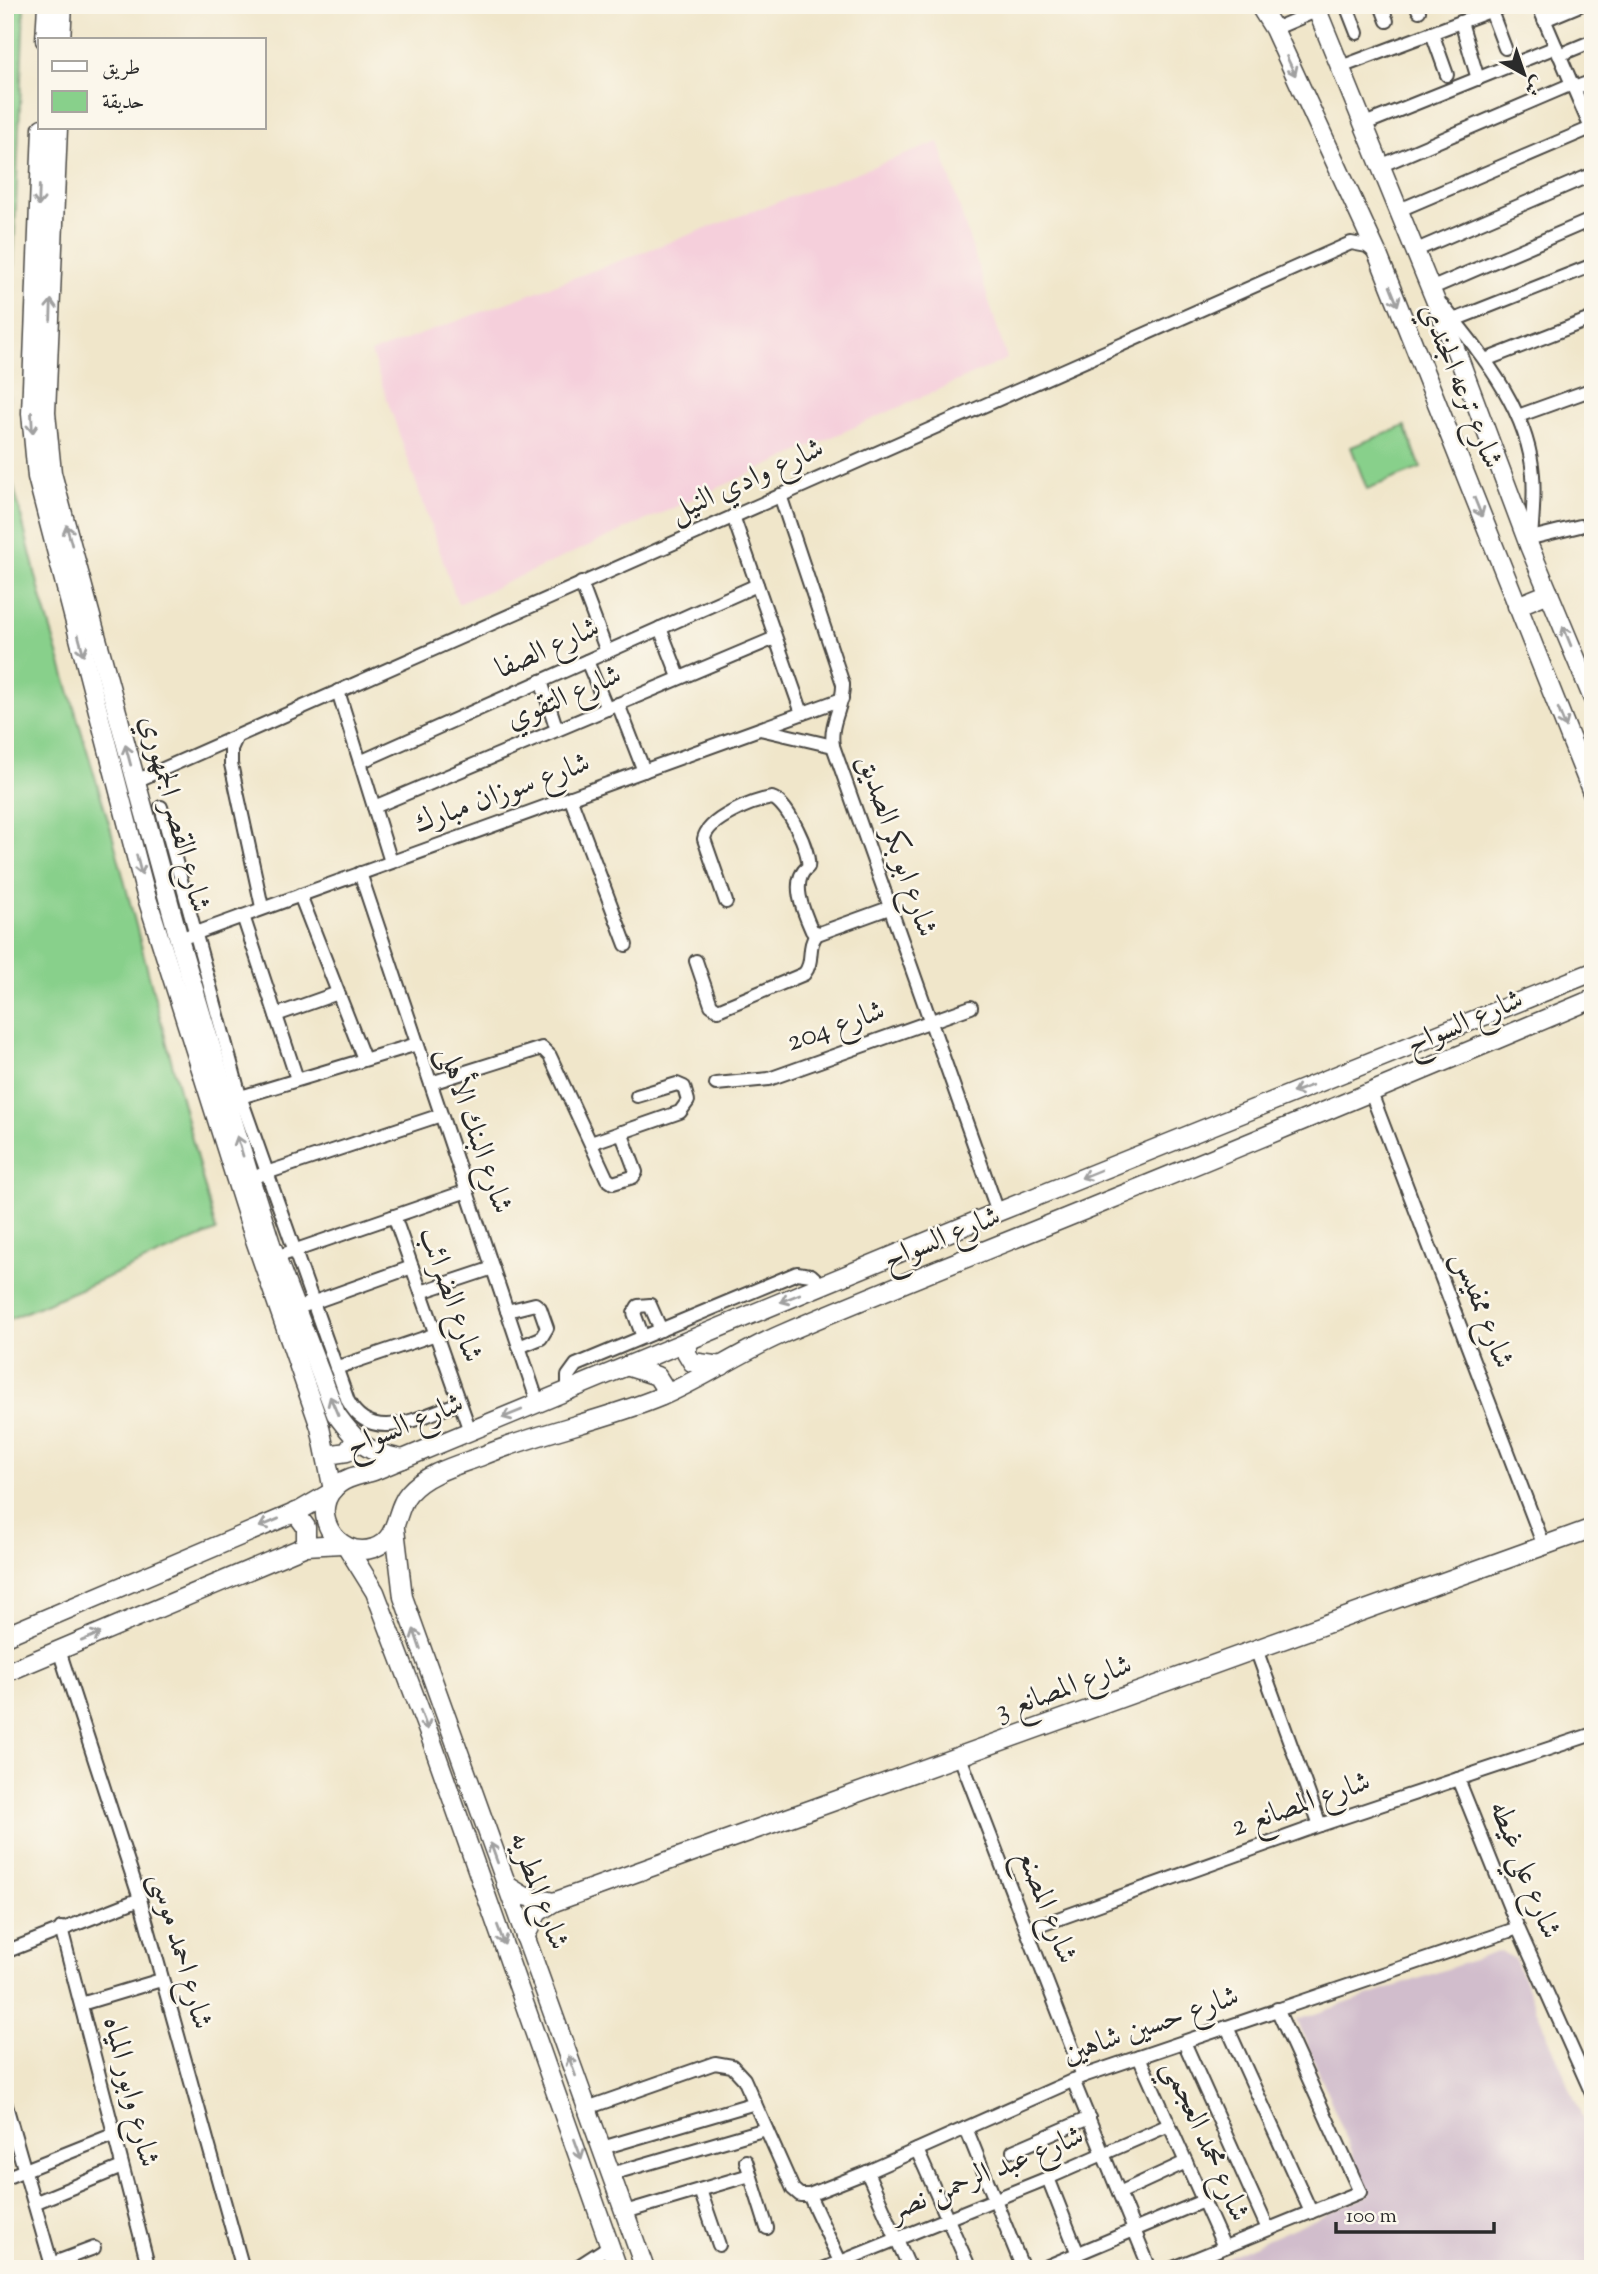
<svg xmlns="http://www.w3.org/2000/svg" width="1598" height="2274" font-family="'Sorts Mill Goudy',Amiri,serif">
<rect width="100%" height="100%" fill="#fbf7ec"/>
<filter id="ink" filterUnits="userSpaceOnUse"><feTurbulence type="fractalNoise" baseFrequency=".0143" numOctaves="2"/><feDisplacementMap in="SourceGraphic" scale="14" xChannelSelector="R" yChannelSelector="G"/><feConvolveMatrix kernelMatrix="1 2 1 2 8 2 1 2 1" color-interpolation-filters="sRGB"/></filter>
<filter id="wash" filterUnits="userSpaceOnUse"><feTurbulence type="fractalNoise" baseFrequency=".00686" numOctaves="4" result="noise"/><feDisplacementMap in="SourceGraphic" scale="28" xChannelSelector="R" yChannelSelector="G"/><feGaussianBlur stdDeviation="1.57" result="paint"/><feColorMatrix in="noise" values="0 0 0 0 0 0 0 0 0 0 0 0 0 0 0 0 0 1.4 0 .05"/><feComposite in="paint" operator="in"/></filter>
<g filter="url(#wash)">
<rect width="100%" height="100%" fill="#f0e6ca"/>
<path fill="#f5cfdb" d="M939 142 1007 359 458 604 371 353Z"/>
<path fill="#d1bdcc" d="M1500 1951 1515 1959 1593 2142V2269H1200L1370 2195 1297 2020Z"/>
<g fill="#88d08b" stroke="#5a7e5b" stroke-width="2">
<path d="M5 5H24L6 456 42 600 111 830 216 1231 5 1321Z"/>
<path d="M1405 426 1421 468 1367 489 1351 447Z"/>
</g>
</g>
<g filter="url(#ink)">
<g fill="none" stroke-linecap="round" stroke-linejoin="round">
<g stroke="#494743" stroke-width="16">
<g id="street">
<path d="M1346 5 1357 33"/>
<path d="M1381 5 1387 21"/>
<path d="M1416 5 1419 11"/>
<path d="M1538 5 1593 133"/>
<path d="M1491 11 1505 48"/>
<path d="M1544 20 1580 5"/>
<path d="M1461 22 1478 79"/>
<path d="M1274 29 1330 5"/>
<path d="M1432 33 1447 75"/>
<path d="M1559 55 1593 41"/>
<path d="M1338 68 1506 5"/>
<path d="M1574 88 1593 81"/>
<path d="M1362 125 1556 47"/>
<path d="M1380 166 1572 84"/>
<path d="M1397 211 1591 128"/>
<path d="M1414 251 1593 174"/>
<path d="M1430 289 1593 219"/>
<path d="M1442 305C1482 355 1528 409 1533 475 1535 497 1532 519 1531 541"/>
<path d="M1454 320 1593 265"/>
<path d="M1485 360 1593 318"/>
<path d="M1518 416 1593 389"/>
<path d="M780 495 843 684C844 706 829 722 833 746L998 1212"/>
<path d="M733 516 802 713"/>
<path d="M1531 538 1580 526"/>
<path d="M581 583 607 652"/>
<path d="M660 628 679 677"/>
<path d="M587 661 607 709"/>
<path d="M541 681 557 730"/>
<path d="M338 691 391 862"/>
<path d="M618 704 644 771"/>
<path d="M760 729 833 746"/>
<path d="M237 736 231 749V764L262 907"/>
<path d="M360 762 757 585"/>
<path d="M136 781 1351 243 1367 246 1377 254"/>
<path d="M570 797 626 945"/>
<path d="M161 807 240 1096 348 1401C372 1447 422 1415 460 1403"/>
<path d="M374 807 775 638"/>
<path d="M360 873 538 1403"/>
<path d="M300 895 364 1059"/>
<path d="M726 902 704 839C707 819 753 801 772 798 787 802 811 852 808 867 789 881 804 913 812 931L820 933 889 908"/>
<path d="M243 916 297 1079"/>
<path d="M188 936 842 699"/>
<path d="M696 961 711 1005 718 1010 804 974C815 961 806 947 817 934"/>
<path d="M276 1015 338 993"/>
<path d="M431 1083 542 1048 550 1056 607 1179 613 1183 633 1177 636 1172 621 1132"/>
<path d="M716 1084 769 1079 971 1007"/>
<path d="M1371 1093 1544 1546"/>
<path d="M234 1099 417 1044"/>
<path d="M591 1143 680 1112 688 1101 684 1087 677 1084 637 1096"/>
<path d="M260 1175 441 1115"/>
<path d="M394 1216 470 1431"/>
<path d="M276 1257 467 1191"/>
<path d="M421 1292 493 1268"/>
<path d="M306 1305 412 1267"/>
<path d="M507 1311 535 1304 540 1308 547 1328 541 1338 519 1347"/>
<path d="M643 1337 634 1313 638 1306 650 1305 661 1330"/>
<path d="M336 1368 436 1334"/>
<path d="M568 1390V1376L576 1365 797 1273 811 1275 822 1285"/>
<path d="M1256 1649 1320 1825"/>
<path d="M59 1650 140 1899 243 2269"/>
<path d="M960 1757 1083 2076"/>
<path d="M1458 1779 1518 1928 1593 2096"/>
<path d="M61 1928 149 2269"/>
<path d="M1027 1930 1320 1825 1593 1734"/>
<path d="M5 1952 140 1899"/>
<path d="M81 2004 161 1980"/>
<path d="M1227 2027 1311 2212"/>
<path d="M1184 2042 1268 2229"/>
<path d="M1139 2057 1224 2247"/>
<path d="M1073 2080 1150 2269"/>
<path d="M5 2102 53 2269"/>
<path d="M587 2108 715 2063 732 2066 744 2079 793 2189 800 2195H809L867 2172 1083 2076 1518 1928"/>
<path d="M966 2128 1023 2269"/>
<path d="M602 2148 755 2103"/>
<path d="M917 2150 970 2269"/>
<path d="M1013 2151 1089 2118"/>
<path d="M746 2161 767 2228"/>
<path d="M867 2172 910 2269"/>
<path d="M611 2174 766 2129"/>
<path d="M5 2178 115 2134"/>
<path d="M1048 2178 1078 2254"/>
<path d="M700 2190 719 2245"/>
<path d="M1119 2193 1186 2162"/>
<path d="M809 2195 843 2268"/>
<path d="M34 2203 122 2167"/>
<path d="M625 2212 750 2175"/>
<path d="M51 2264 94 2248"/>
<path d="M574 2269 611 2245"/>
<path d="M823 2269 1048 2178 1169 2125"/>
<path d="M1041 2269 1203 2201"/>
<path d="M1171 2269 1360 2192 1277 2009"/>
</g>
</g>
<g stroke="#494743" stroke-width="21">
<g id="secondary">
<path d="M1259 5 1274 29 1378 255 1593 795"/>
<path d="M1315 5 1458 356 1530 548 1593 699"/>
<path d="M45 40 47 5"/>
<path d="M61 40 63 5"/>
<path d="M42 128 31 413 37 477 146 895 254 1237 320 1427 333 1490"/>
<path d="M58 128 46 413 52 473 60 503 179 939 250 1178 271 1244 336 1414C357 1443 367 1453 403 1459"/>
<path d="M1517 606 1549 593"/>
<path d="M1593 972 998 1212 374 1471C362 1475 349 1476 339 1484 306 1508 336 1561 374 1548 400 1538 394 1510 409 1493 426 1473 458 1465 482 1456 540 1432 602 1421 660 1397 702 1379 739 1353 780 1335 888 1288 998 1246 1107 1201 1270 1135 1431 1067 1593 999"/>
<path d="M690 1340 686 1352 692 1362 722 1366"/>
<path d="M626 1366 657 1376 664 1387 662 1396"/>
<path d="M327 1455 347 1452 355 1440"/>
<path d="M295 1512 306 1527V1546"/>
<path d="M395 1529 403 1597 645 2269"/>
<path d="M347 1547 375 1592 431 1739 618 2269"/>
<path d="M5 1636 299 1511 330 1493"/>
<path d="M5 1673 306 1546 341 1544"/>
<path d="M506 1885 524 1896 554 1902"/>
<path d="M525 1937 538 1912 554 1902 1593 1528"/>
</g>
</g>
<use href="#street" stroke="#fff" stroke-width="12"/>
<use href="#secondary" stroke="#fff" stroke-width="18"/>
</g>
<defs><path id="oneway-shaft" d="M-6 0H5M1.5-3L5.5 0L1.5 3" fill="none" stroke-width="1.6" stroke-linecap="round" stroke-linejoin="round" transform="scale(1.75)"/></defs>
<g stroke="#a0a0a0">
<use href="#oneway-shaft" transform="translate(1291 66) rotate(65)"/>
<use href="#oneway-shaft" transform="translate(39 196) rotate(92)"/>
<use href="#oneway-shaft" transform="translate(1394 296) rotate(68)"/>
<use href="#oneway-shaft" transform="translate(51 310) rotate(-88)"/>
<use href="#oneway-shaft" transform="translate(32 423) rotate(87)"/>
<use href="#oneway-shaft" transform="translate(1478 507) rotate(68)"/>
<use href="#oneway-shaft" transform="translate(69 535) rotate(-105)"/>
<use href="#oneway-shaft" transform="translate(1567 636) rotate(-112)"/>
<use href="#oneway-shaft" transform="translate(81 645) rotate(75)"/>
<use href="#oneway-shaft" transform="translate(1562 718) rotate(68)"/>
<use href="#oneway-shaft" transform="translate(128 755) rotate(-105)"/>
<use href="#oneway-shaft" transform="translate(139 865) rotate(76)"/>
<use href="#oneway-shaft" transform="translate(1302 1089) rotate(159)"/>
<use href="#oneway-shaft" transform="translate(240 1146) rotate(-107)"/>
<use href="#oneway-shaft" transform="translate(1091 1174) rotate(158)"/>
<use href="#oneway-shaft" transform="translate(790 1298) rotate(158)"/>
<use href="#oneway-shaft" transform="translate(334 1406) rotate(-113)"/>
<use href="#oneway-shaft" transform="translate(512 1414) rotate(158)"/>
<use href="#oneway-shaft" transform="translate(269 1523) rotate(157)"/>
<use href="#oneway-shaft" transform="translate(91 1637) rotate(-23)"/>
<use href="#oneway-shaft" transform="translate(417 1639) rotate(-109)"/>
<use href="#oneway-shaft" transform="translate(424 1720) rotate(69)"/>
<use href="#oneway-shaft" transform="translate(494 1853) rotate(-110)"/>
<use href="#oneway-shaft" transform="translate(501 1935) rotate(70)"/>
<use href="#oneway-shaft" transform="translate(572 2066) rotate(-110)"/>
<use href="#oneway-shaft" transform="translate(578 2149) rotate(70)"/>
</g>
</g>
<g text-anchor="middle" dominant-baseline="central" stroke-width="5" stroke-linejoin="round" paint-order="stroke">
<g font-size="30" fill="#2b2b2b" stroke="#fbf7ec">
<text transform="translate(1460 386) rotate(68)">شارع ترعه الجندي</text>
<text transform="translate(747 481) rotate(-24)">شارع وادي النيل</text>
<text transform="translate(548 649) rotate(-24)">شارع الصفا</text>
<text transform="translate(564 698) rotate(-23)">شارع التقوي</text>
<text transform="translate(502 794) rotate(-20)">شارع سوزان مبارك</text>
<text transform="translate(174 814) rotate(75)">شارع القصر الجمهوري</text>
<text transform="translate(896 846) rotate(71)">شارع ابو بكر الصديق</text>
<text transform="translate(1465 1023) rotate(-23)">شارع السواح</text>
<text transform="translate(836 1027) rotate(-19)">شارع 204</text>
<text transform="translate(474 1130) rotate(71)">شارع البنك الأهلى</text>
<text transform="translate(942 1239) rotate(-22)">شارع السواح</text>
<text transform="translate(450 1295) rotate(71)">شارع الضرائب</text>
<text transform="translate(1482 1310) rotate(69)">شارع ممفيس</text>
<text transform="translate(405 1426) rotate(-22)">شارع السواح</text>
<text transform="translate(1064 1689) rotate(-20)">شارع المصانع 3</text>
<text transform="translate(1301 1805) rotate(-19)">شارع المصانع 2</text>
<text transform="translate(1524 1870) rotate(68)">شارع علي غيطه</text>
<text transform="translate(538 1891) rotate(70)">شارع المطريه</text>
<text transform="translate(1046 1907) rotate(69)">شارع المصنع</text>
<text transform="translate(180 1951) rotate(74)">شارع احمد موسى</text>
<text transform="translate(1151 2026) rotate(-19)">شارع حسين شاهين</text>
<text transform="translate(130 2092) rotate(76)">شارع وابور المياه</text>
<text transform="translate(1205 2141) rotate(66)">شارع محمد العجمي</text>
<text transform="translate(987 2174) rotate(-22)">شارع عبد الرحمن نصر</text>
</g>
</g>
<rect width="1598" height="2274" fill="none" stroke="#fbf7ec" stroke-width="28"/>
<rect x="38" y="38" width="228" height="91" fill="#fbf7ec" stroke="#a8a59f" stroke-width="2"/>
<rect x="52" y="61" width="35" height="10" fill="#ffffff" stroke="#a8a59f" stroke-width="2"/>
<text x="102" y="74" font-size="21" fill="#2b2b2b">طريق</text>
<rect x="52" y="91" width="35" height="21" fill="#88d08b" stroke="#a8a59f" stroke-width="2"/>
<text x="102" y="108" font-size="21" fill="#2b2b2b">حديقة</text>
<g transform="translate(1524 74) rotate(140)" stroke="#fbf7ec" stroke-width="5" paint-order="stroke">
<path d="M0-5L12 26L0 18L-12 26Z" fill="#2b2b2b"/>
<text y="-10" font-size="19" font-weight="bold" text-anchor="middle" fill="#2b2b2b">ش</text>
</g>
<path d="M1336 2222v10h158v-10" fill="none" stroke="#2b2b2b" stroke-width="3.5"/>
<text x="1346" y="2222" font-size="21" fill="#2b2b2b" stroke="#fbf7ec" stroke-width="5" paint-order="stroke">100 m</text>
</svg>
